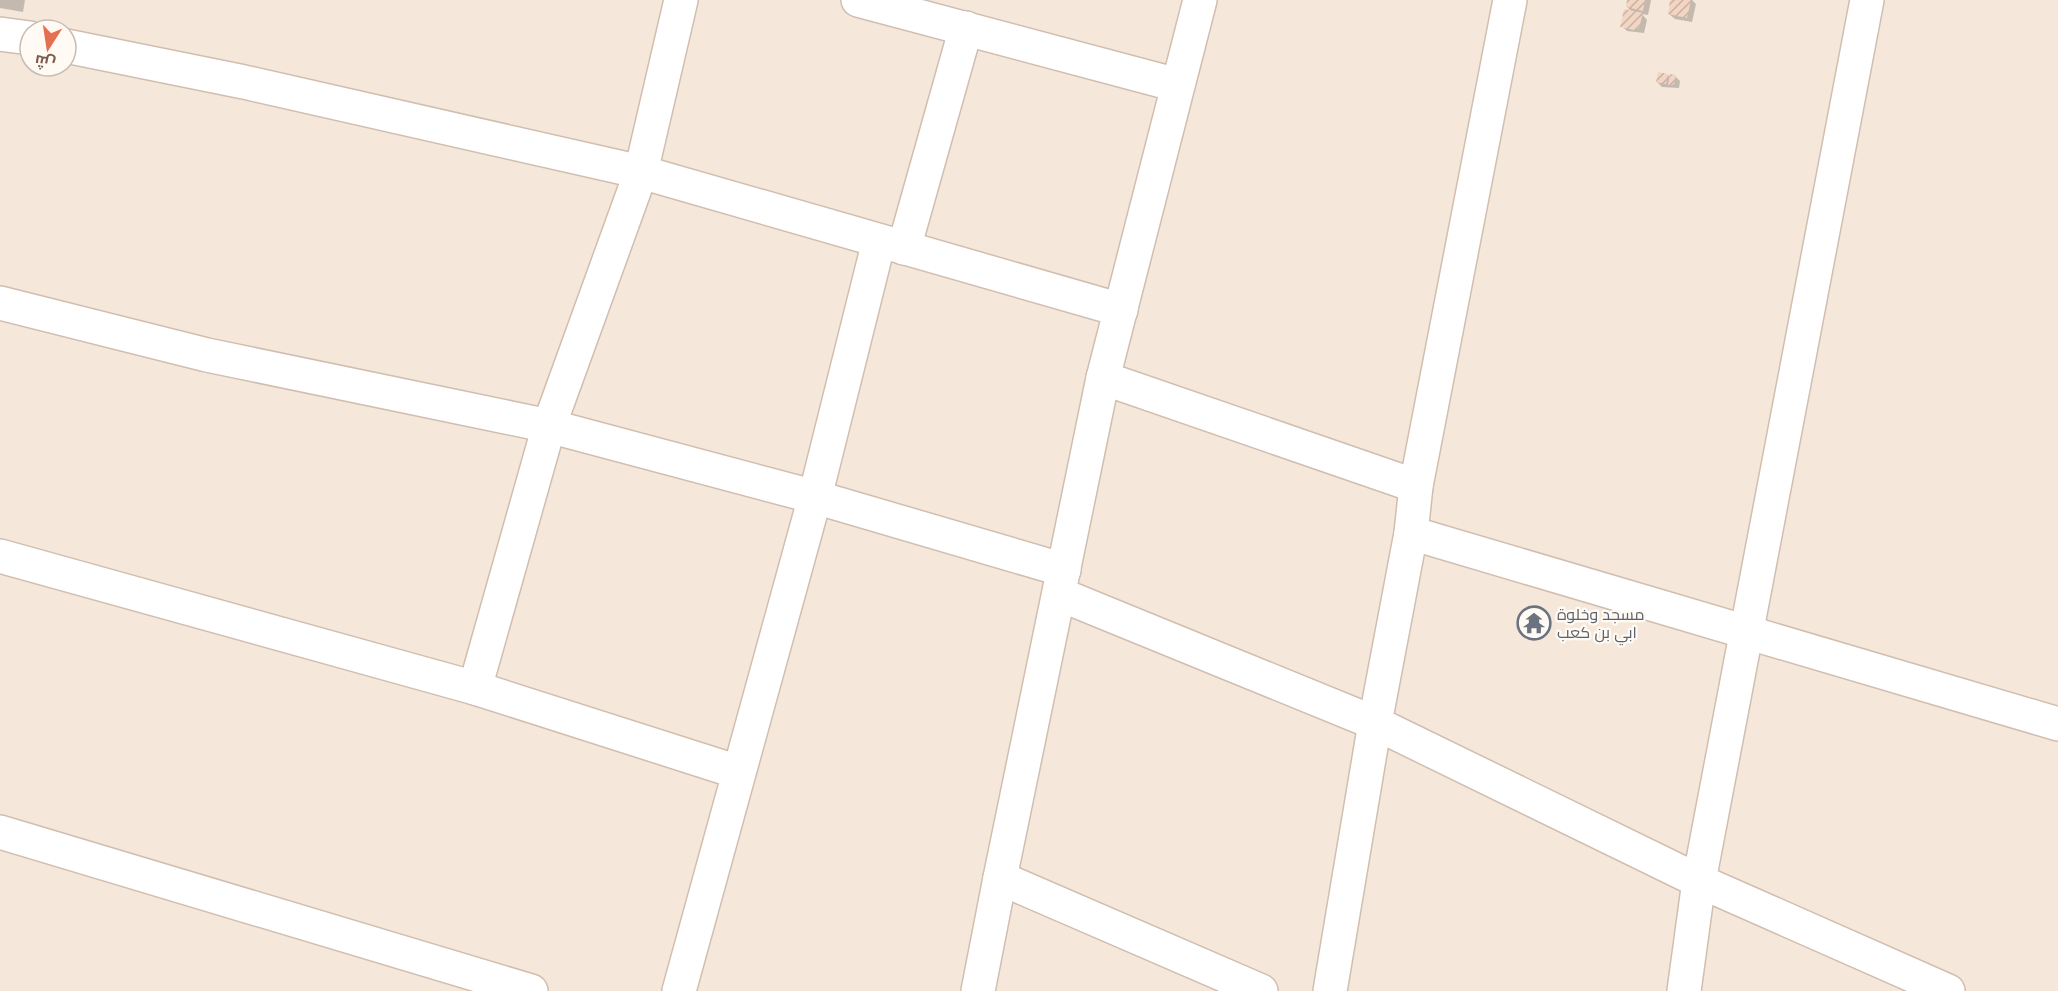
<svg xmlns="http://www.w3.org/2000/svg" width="2058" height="991" font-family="'Fira Sans',Cairo,sans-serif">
<defs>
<pattern id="building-hatch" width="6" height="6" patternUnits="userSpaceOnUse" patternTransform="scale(1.5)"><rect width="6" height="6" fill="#f3d5c3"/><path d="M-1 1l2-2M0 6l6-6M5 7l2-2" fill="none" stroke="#cab0a1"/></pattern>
</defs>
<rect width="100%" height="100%" fill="#fdf6ec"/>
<path fill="#f5e8da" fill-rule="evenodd" d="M0 0H2058V991H0ZM30 30H66V66H30Z"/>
<g fill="#0003">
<path d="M0 0H25L23 12 0 8Z"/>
<path d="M1628 0H1651L1648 15 1642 14 1647 20 1644 33 1627 31 1622 26 1633 13 1627 7Z"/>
<path d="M1672 0H1692L1696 4 1692 22 1675 19 1669 14Z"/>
<path d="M1668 75 1671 78 1675 76 1680 81 1679 88 1662 87 1657 82Z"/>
</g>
<g fill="url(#building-hatch)">
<path d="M1627 0H1645L1643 11 1626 7Z"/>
<path d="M1670 0H1691L1687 18 1668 14Z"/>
<path d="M1624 9 1643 13 1639 28 1634 30 1620 27Z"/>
<path d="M1658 72 1668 74 1666 84 1656 82Z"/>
<path d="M1670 74 1676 75 1674 84 1671 85H1668Z"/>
</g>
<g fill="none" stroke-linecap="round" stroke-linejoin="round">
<g stroke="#d1beb0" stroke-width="36">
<g id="minor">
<path d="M858 0 1177 85"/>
<path d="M0 34 30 38"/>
<path d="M66 46 244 82 641 172 1121 310"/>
<path d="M904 248 966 28"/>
<path d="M0 303 207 355 549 426 815 497 1064 570"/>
<path d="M1103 378 1416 486"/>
<path d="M1411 533 2058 724"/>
<path d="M0 556 475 688 738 772"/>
<path d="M1059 594 1375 723 1699 881 1948 991"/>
<path d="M475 688 549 426 641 172 681 0"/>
<path d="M0 832 531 991"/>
<path d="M1000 878 1261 991"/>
<path d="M679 991 815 497 879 241"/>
<path d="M978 991 1000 878 1103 378 1200 0"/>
<path d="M1330 991 1375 723 1411 533 1416 486 1510 0"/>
<path d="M1684 991 1699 881 1867 0"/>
</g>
</g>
<use href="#minor" stroke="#fff" stroke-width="33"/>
</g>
<defs>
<g id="temple-ring" transform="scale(1.725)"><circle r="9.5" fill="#fffaf3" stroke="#6b7280" stroke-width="1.5"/><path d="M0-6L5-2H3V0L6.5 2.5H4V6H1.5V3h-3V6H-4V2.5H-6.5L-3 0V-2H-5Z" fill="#6b7280"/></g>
</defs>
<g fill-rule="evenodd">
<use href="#temple-ring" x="1534" y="623"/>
</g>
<g text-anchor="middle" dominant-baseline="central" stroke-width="4.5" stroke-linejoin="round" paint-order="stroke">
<g font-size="16" fill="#5b616d" stroke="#fffaf3" text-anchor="start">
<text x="1557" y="614">مسجد وخلوة<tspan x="1557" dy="18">ابي بن كعب</tspan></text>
</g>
</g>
<g transform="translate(48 48) rotate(192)"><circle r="28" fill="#fffaf3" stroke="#cabbb1" stroke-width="1.5"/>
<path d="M0-4.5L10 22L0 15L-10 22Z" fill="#e76f51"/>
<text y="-9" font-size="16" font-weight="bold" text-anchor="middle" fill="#7a5c4d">ش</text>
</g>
</svg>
